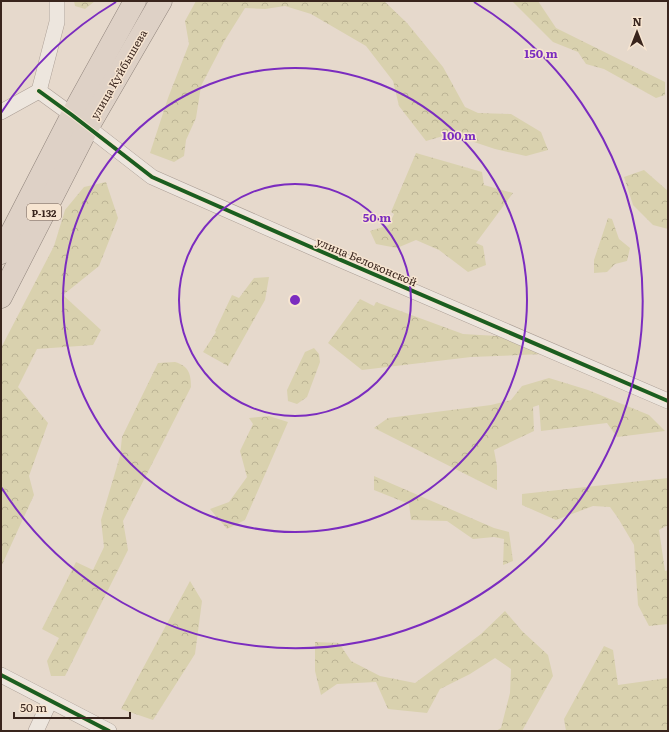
<svg xmlns="http://www.w3.org/2000/svg" width="669" height="732" font-family="Literata,serif">
<defs>
<pattern id="forest-crowns" width="20" height="18" patternUnits="userSpaceOnUse"><rect width="20" height="18" fill="#d9d1ae"/><path d="M2 6a3 3 0 1 1 6 0M12 15a3 3 0 1 1 6 0" fill="none" stroke="#bbb395"/></pattern>
</defs>
<rect width="100%" height="100%" fill="#e6d9cc"/>
<g fill="url(#forest-crowns)">
<path d="M74 1H95L85 9 75 6Z"/>
<path d="M196 1H384L407 23 443 67 465 107 478 113 511 114 541 132 548 150 526 156 495 149 450 134 426 141 399 106 393 81 366 46 311 14 285 6 265 9 245 8 225 40 201 86 196 118 186 140 184 156 174 162 150 153 168 98 189 44 185 21Z"/>
<path d="M512 1H538L556 28 665 82V95L656 98 604 69 586 64 578 52 553 42Z"/>
<path d="M416 153 482 172 484 185 513 193 476 243 483 246 486 265 468 272 439 250 416 240 397 248 376 244 370 231 389 225 394 214 391 212Z"/>
<path d="M644 170 668 191V229L653 225 633 205 624 177Z"/>
<path d="M106 182 118 218 99 266 63 295 101 330 93 345 37 349 18 387 48 423 29 476 34 495 1 567V348L54 246 65 210 84 187Z"/>
<path d="M608 218 612 219 619 239 630 248 627 261 615 264 607 272 594 273V260Z"/>
<path d="M269 277 265 300 228 366 203 352 216 332 215 331 232 295 239 298 254 278Z"/>
<path d="M360 299 374 306 376 302 463 334 516 337 543 354 471 357 362 370 328 343Z"/>
<path d="M314 348 319 354 320 362 307 397 297 404 288 401 287 390 305 352Z"/>
<path d="M175 362C189 366 191 374 191 387L123 521 128 550 65 676H51L47 661 59 638 42 629 76 562 93 570 104 547 101 520 120 456 122 437 158 363Z"/>
<path d="M549 378 588 390 649 415 665 431 617 437 607 423 541 431 539 405 533 407 534 431 494 450 497 466V490L374 428 388 418 491 405 511 400 522 386Z"/>
<path d="M269 416 288 422 245 520 227 529 210 509 229 502 247 477 240 451 253 424 249 418Z"/>
<path d="M374 476 494 528 509 532 513 561 503 565 504 539 494 537 473 539 447 521 411 520 409 504 374 490Z"/>
<path d="M668 478V525L659 530 665 571 668 570V624L649 626 638 605 634 545 618 518 610 507 593 506 556 520 522 505V494Z"/>
<path d="M190 581 202 601 195 654 153 720 121 709Z"/>
<path d="M505 611 522 631 548 655 553 676 522 731H496L501 728 510 693 511 669 495 658 470 674 440 689 427 713 388 709 376 682 337 684 321 695 315 671V642L339 643 351 661 380 676 415 683 481 634Z"/>
<path d="M604 646 613 650 618 685 668 678V731H566L564 719Z"/>
</g>
<g fill="none" stroke-linecap="round" stroke-linejoin="round">
<g stroke="#ab9e95" stroke-width="16">
<g id="minor">
<path d="M39 91 72 115 152 177 313 248 668 401"/>
<path d="M39 91 57 22V1"/>
<path d="M1 112 39 91"/>
<path d="M1 675 109 731"/>
<path d="M36 731 50 701"/>
</g>
</g>
<g stroke="#90847c" stroke-width="23">
<g id="trunk">
<path d="M1 253 72 115 135 1"/>
<path d="M1 297 88 127 161 1"/>
</g>
</g>
<use href="#minor" stroke="#ede6de" stroke-width="15"/>
<use href="#trunk" stroke="#ded1c6" stroke-width="22"/>
<g stroke="#f7e5d1" stroke-width="6">
<g id="cycleway">
<path d="M39 91 72 115 152 177 313 248 668 401"/>
<path d="M1 675 109 731"/>
</g>
</g>
<use href="#cycleway" stroke="#1b5e20" stroke-width="4"/>
</g>
<g fill="none" stroke="#7b2cbf" stroke-width="2">
<circle cx="295" cy="300" r="116"/>
<circle cx="295" cy="300" r="232"/>
<path d="M1 113A348 348 0 0 1 116 2M474 2A348 348 0 1 1 1 487"/>
</g>
<g text-anchor="middle" dominant-baseline="central" stroke-width="3" stroke-linejoin="round" paint-order="stroke">
<rect fill="#f7e5d1" stroke="#725f53" stroke-width="1" x="27" y="204" width="34" height="16" rx="3"/>
<g font-size="10" font-weight="bold" fill="#39251d">
<text x="44" y="212">Р-132</text>
</g>
<g font-size="11" fill="#39251d" stroke="#f7e5d1">
<text transform="translate(118 74) rotate(-60)">улица Куйбышева</text>
<text transform="translate(367 261) rotate(23)">улица Белоконской</text>
</g>
</g>
<circle cx="295" cy="300" r="6" fill="#7b2cbf" stroke="#f7e5d1" stroke-width="2"/>
<g font-size="12" text-anchor="middle" font-weight="bold" fill="#7b2cbf" stroke="#f7e5d1" stroke-width="3" stroke-linejoin="round" paint-order="stroke">
<text x="541" y="58">150 m</text>
<text x="459" y="140">100 m</text>
<text x="377" y="222">50 m</text>
</g>
<rect width="669" height="732" fill="none" stroke="#39251d" stroke-width="4"/>
<g transform="translate(637 32)" stroke="#f7e5d1" stroke-width="3" paint-order="stroke">
<path d="M0-3L7 15L0 10L-7 15Z" fill="#39251d"/>
<text y="-6" font-size="11" font-weight="bold" text-anchor="middle" fill="#39251d">N</text>
</g>
<path d="M14 712v6h116v-6" fill="none" stroke="#39251d" stroke-width="2"/>
<text x="20" y="712" font-size="12" fill="#39251d" stroke="#f7e5d1" stroke-width="3" paint-order="stroke">50 m</text>
</svg>
